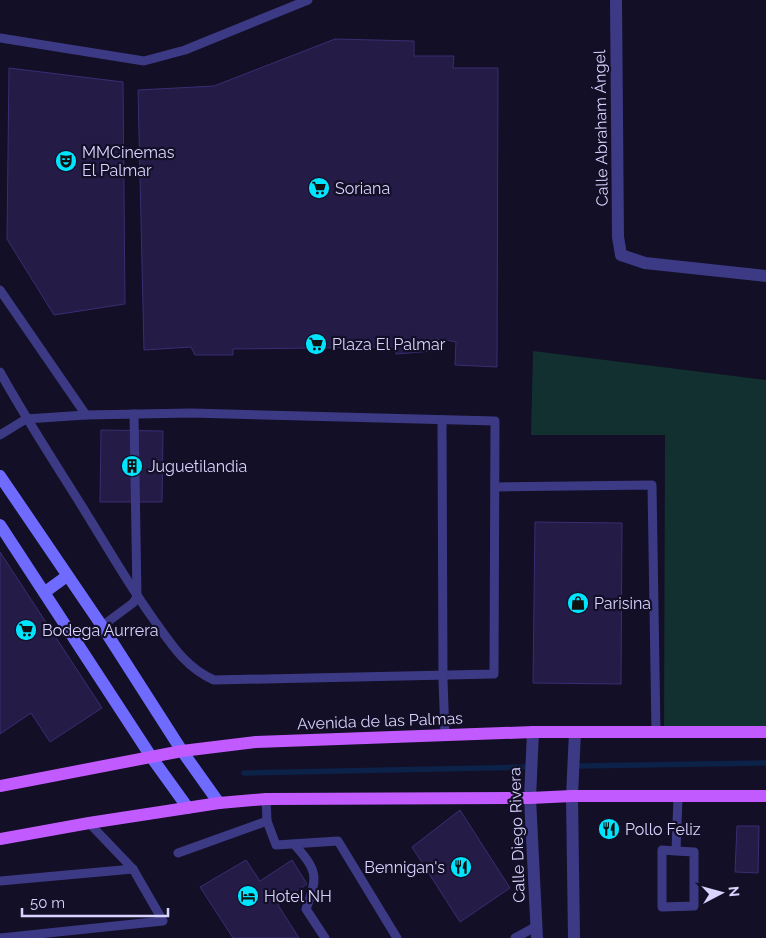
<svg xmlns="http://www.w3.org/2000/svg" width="766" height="938" font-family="Raleway,sans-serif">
<rect width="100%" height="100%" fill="#130f26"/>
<path fill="#12302f" d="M533 351 766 380V732H664L665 435H531Z"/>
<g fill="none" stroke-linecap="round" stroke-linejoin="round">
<g stroke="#0c2248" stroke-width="5.5">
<path d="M578 766 766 763"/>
<path d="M244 773 530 767"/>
</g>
</g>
<g fill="#241b47" stroke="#3b2d73">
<path d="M335 39 414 41V56H454L453 68H498L497 367 455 365 456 342 446 340 435 339 433 351 396 354 395 347 233 349V355H195L191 347 144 350 138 90 214 86Z"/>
<path d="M9 68 123 82 125 304 54 315 7 239Z"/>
<path d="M101 430 163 431 162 502H100Z"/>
<path d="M535 522 622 523 621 684 533 683Z"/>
<path d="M0 552 102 708 50 742 31 713 0 734Z"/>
<path d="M460 810 510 888 460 922 412 847Z"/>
<path d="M737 826H759L758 873 735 872Z"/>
<path d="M246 860 260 881 292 860 307 884 278 905 299 938H233L200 887Z"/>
</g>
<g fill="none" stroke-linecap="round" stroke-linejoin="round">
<g stroke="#3d3a85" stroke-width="9">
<path d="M0 38 144 61 185 50 308 0"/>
<path d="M0 290 86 415 191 413 495 421 494 674 214 680C186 668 171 644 154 620 128 584 106 545 83 508 55 463 26 419 0 372"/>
<path d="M442 420 443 680 445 735"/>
<path d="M0 435 26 419 86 415"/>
<path d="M495 487 652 485 656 732"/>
<path d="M102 626 133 603 137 597 134 414"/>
<path d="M266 799 267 821 276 845 338 841 397 938"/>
<path d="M294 844C317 870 319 876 306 909L325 938"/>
<path d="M676 851 662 850V907L694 906V852L676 851 678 797"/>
<path d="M178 853 267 821"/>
<path d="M0 881 133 869"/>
<path d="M0 938 163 921 133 869 89 823"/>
<path d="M515 938 537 926"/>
</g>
<g stroke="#3d3a85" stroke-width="12">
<path d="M616 0 618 237 621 255 645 263 766 276"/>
<path d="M533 732 530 798 537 938"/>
<path d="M574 938 572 796 575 732"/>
</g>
<g stroke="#6f6bff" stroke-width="12">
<path d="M0 476 102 626 182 751 219 803"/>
<path d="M0 525 152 758 188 808"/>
<path d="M45 592 67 576"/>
</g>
<g stroke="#c25bff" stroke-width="12">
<path d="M0 786 182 751 256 742 533 732H766"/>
<path d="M0 839 89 823 219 803 266 799 530 798 572 796H766"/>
</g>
</g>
<defs>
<g id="theatre-disc" transform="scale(1.125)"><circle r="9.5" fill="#00e5ff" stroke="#130f26"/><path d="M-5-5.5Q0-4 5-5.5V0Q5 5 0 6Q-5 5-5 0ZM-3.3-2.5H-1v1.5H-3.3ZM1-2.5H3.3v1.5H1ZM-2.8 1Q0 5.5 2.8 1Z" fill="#111"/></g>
<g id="supermarket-disc" transform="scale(1.125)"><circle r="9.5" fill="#00e5ff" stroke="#130f26"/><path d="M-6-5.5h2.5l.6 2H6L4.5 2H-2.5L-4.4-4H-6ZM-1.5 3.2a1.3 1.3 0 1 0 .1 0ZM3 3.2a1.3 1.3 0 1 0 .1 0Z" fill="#111"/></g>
<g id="building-disc" transform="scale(1.125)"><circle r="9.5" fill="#00e5ff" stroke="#130f26"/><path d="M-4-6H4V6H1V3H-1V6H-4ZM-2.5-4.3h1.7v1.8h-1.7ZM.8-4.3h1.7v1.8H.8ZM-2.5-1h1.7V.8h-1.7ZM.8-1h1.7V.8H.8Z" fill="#111"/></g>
<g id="shop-disc" transform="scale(1.125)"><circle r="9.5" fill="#00e5ff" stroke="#130f26"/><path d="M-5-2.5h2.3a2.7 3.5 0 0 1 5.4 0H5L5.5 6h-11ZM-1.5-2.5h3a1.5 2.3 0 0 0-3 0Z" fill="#111"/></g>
<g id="restaurant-disc" transform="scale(1.125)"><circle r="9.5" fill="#00e5ff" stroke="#130f26"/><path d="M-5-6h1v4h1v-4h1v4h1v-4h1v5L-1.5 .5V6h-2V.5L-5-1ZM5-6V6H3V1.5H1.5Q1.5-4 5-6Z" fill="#111"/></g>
<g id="hotel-disc" transform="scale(1.125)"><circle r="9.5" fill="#00e5ff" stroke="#130f26"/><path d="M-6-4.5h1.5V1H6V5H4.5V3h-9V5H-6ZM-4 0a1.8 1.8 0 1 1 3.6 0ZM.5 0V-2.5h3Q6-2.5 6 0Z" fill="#111"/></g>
</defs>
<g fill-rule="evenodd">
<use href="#theatre-disc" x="66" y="161"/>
<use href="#supermarket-disc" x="319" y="188"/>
<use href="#supermarket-disc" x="316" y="344"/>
<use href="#building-disc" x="132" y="466"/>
<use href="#shop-disc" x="578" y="603"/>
<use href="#supermarket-disc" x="26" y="630"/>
<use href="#restaurant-disc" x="609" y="829"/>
<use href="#restaurant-disc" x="461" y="867"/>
<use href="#hotel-disc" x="248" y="896"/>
</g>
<g text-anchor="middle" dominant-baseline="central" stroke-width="4.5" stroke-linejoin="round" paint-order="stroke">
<g font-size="16" fill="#d9d4ff" stroke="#130f26">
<text transform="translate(601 128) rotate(-91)">Calle Abraham Ángel</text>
<text transform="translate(380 721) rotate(-2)">Avenida de las Palmas</text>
<text transform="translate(517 835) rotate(-92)">Calle Diego Rivera</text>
</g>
<g font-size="16" fill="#d9d4ff" stroke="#130f26" text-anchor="start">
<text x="82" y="152">MMCinemas<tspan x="82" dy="18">El Palmar</tspan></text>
<text x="335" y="188">Soriana</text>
<text x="332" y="344">Plaza El Palmar</text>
<text x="148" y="466">Juguetilandia</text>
<text x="594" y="603">Parisina</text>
<text x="42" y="630">Bodega Aurrera</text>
<text x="625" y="829">Pollo Feliz</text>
<text x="445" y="867" text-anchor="end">Bennigan's</text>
<text x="264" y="896">Hotel NH</text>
</g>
</g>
<g transform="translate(721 893) rotate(84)" stroke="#130f26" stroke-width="4" paint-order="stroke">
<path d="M0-4L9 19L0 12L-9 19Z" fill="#d9d4ff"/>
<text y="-8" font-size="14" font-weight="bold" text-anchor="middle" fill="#d9d4ff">N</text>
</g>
<path d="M22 908v8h146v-8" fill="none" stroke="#d9d4ff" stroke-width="2.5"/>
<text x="30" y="908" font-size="15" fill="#d9d4ff" stroke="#130f26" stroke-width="4" paint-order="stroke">50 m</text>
</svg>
